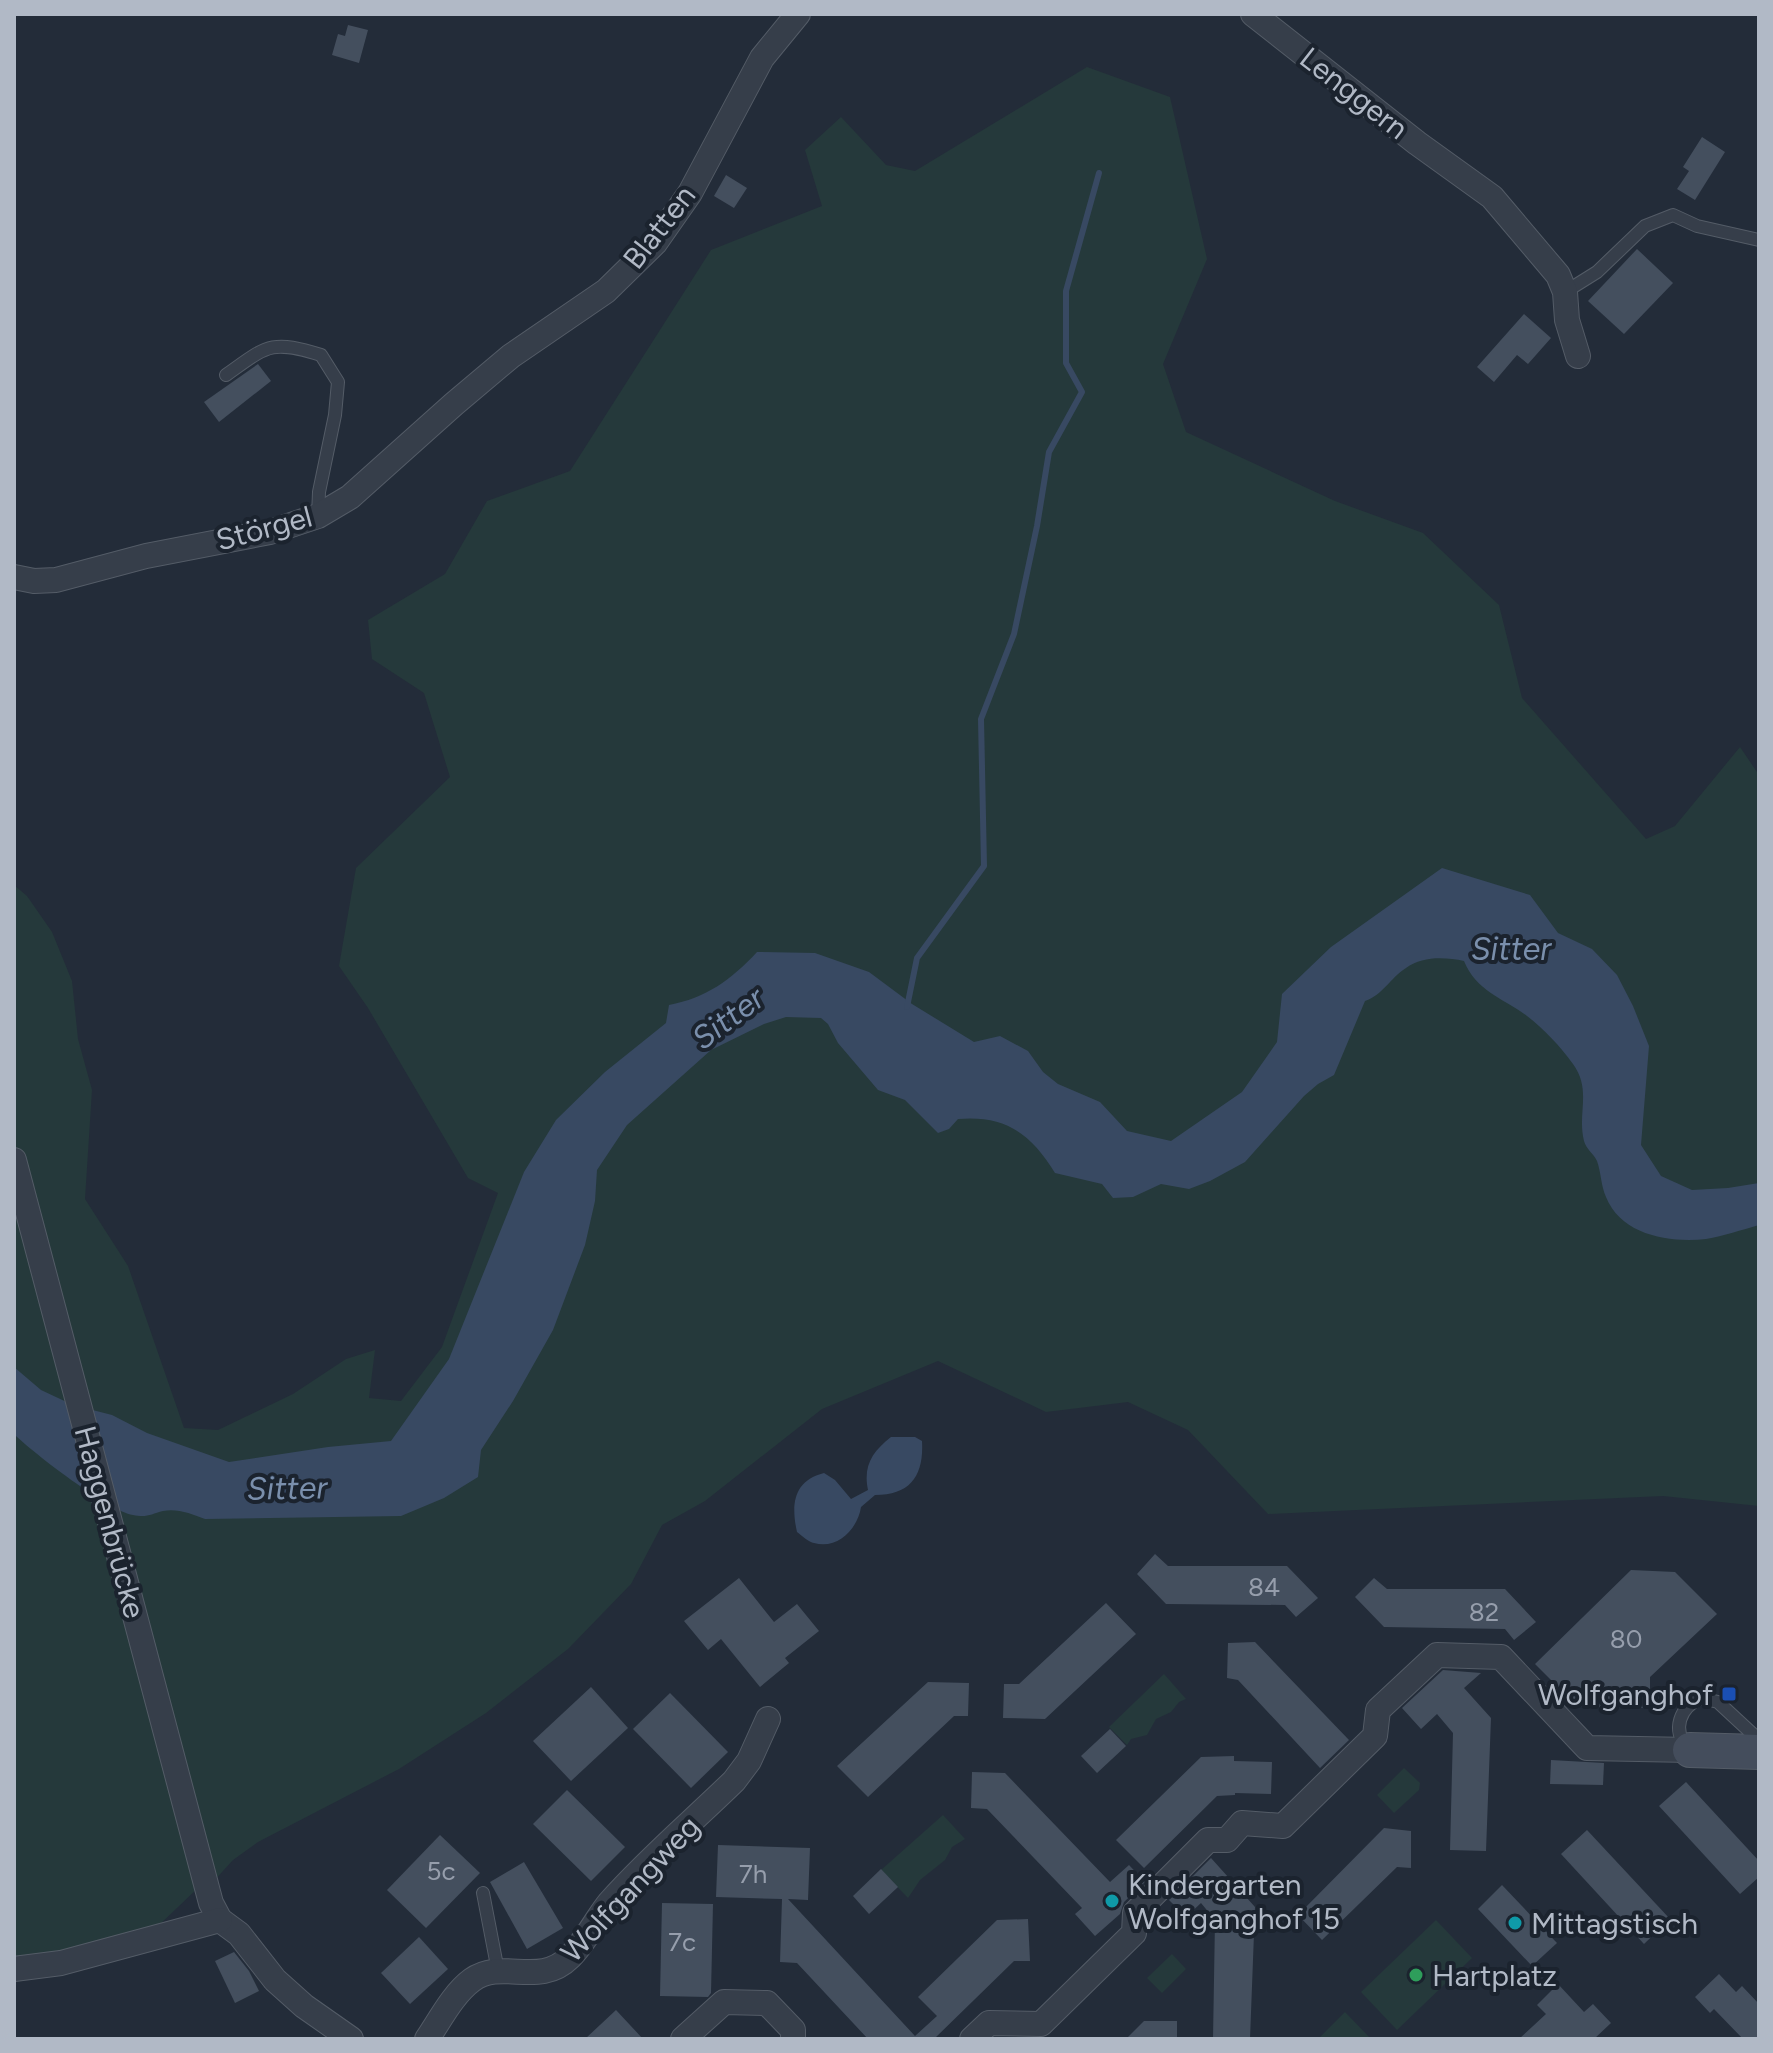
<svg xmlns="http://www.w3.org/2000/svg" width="1773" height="2053" font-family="Figtree,sans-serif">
<rect width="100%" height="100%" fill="#232c39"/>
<g fill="#25393b">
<path d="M1087 67 1170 97 1207 259 1163 364 1186 432 1335 501 1423 533 1499 605 1522 698 1646 839 1675 826 1740 747 1759 775V1506L1663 1496 1268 1514 1188 1430 1128 1402 1046 1412 938 1361 822 1409 705 1501 662 1525 631 1584 568 1649 486 1713 399 1769 258 1842 233 1860 212 1883 200 1886 156 1928 58 1955 14 1957V885L27 896 52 932 72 981 78 1039 92 1090 85 1199 128 1266 184 1428 218 1430 293 1394 346 1359 375 1350 369 1398 401 1401 442 1347 498 1193 468 1178 368 1008 339 966 356 868 450 777 424 693 372 659 368 620 445 574 487 501 570 471 711 250 822 206 805 150 841 117 886 165 915 171Z"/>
<path d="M1164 1674 1186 1699 1179 1702 1171 1712 1156 1719 1147 1735 1131 1739 1127 1745 1109 1727Z"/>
<path d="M1404 1768 1420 1783 1419 1790 1394 1813 1377 1795Z"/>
<path d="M943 1815 965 1839 952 1847 945 1860 920 1880 908 1898 881 1870Z"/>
<path d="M1436 1920 1472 1958 1397 2030 1361 1992Z"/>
<path d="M1172 1954 1186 1969 1162 1993 1147 1978Z"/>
<path d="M1345 2012 1371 2039H1318Z"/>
</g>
<g fill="#384962">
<path d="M1442 868 1530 895 1558 933 1592 949 1617 975 1633 1006 1649 1046 1641 1145 1661 1176 1692 1190 1728 1188 1759 1183V1225C1741 1230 1724 1236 1706 1239 1669 1243 1621 1235 1606 1197 1601 1186 1601 1172 1597 1161 1594 1154 1586 1149 1584 1141 1577 1113 1592 1090 1573 1064 1560 1046 1544 1029 1527 1016 1503 998 1476 991 1464 961 1445 957 1422 956 1406 968 1390 978 1383 995 1365 1001L1334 1075 1318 1084 1304 1096 1245 1162 1210 1181 1189 1189 1161 1184 1133 1197 1113 1198 1102 1184 1055 1173C1031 1134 1006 1115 958 1119L949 1129 938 1133 905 1100 878 1090 838 1043 828 1024 821 1018 786 1017 764 1024 711 1050 627 1125 597 1170 595 1201 585 1245 553 1330 513 1401 481 1450 478 1477 444 1498 401 1516 205 1519C192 1514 177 1508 163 1511 151 1514 147 1518 133 1515 109 1511 33 1453 14 1434V1367L41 1390 73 1405 112 1415 147 1433 229 1462 328 1447 391 1441 449 1359 524 1172 556 1120 605 1072 666 1023 669 1005C706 998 731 980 757 952L815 953 869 972 912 1004 974 1042 1000 1036 1028 1051 1043 1072 1058 1084 1100 1102 1127 1131 1171 1141 1242 1092 1277 1042 1282 994 1331 947Z"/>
<path d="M891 1437H915L922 1441C924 1475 911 1495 875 1495L861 1507C858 1528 838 1550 814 1543 809 1542 802 1536 797 1532 791 1505 793 1481 824 1473L835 1480 851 1499 868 1490C863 1466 872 1452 891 1437Z"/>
</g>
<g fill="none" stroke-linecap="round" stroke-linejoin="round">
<path stroke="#384962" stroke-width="6" d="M907 1007 917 958 984 866 981 719 1014 634 1037 526 1049 452 1082 392 1066 363V291L1099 173"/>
</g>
<g fill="#444f5e">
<path d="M348 25 368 30 359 63 332 55 338 34 345 36Z"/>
<path d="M1702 137 1725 152 1695 200 1677 189 1689 171 1683 167Z"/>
<path d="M726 175 747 188 734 208 714 196Z"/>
<path d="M1637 249 1673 283 1624 334 1588 301Z"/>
<path d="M1524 314 1551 338 1528 364 1517 355 1494 382 1477 367Z"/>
<path d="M258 364 271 381 219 422 204 402Z"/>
<path d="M1155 1554 1168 1566H1287L1318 1598 1296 1617 1285 1605 1166 1604 1137 1574Z"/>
<path d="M1631 1570 1675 1572 1717 1614 1650 1677V1708L1578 1707 1535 1664Z"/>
<path d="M739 1578 774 1622 797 1604 819 1631 785 1658 789 1663 760 1687 721 1639 708 1650 684 1621Z"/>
<path d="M1374 1578 1387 1589H1505L1536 1622 1514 1640 1505 1629 1384 1627 1355 1597Z"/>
<path d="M1106 1603 1136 1634 1045 1719 1003 1718 1004 1684H1019Z"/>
<path d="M1255 1642 1349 1740 1320 1768 1238 1680 1227 1678 1228 1643Z"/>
<path d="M1443 1670 1481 1673 1464 1688 1491 1718 1486 1851 1450 1850 1453 1733 1437 1714 1421 1729 1402 1708Z"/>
<path d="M928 1682 969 1683 968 1716H954L868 1797 837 1766Z"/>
<path d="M591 1687 628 1728 571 1781 533 1741Z"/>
<path d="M670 1693 728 1752 691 1788 633 1729Z"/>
<path d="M1110 1729 1126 1746 1097 1773 1081 1756Z"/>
<path d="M1234 1756V1761L1272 1762 1271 1794 1235 1793V1795L1217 1796 1144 1868 1116 1840 1201 1757Z"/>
<path d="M1551 1760 1604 1763 1603 1785 1550 1784Z"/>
<path d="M972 1772 1005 1773 1110 1882 1129 1865 1145 1882 1124 1902 1120 1914 1095 1936 1075 1914 1082 1908 987 1809 971 1808Z"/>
<path d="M1686 1782 1759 1861V1877L1740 1894 1659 1806Z"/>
<path d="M567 1790 625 1847 591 1881 533 1824Z"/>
<path d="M1384 1828 1411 1831V1868L1397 1867 1322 1940 1298 1915Z"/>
<path d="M1587 1830 1670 1919 1644 1944 1561 1854Z"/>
<path d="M440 1835 480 1873 426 1928 387 1890Z"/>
<path d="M718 1845 810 1848 808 1900 788 1899 915 2036 937 2016 918 1997 997 1920 1028 1919 1030 1961H1014L934 2039H868L797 1963 780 1962 782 1899 716 1897Z"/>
<path d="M1211 1858 1255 1907 1250 2039H1213L1215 1920 1201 1903 1186 1917 1169 1900Z"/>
<path d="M524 1862 563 1928 527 1949 490 1882Z"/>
<path d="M881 1869 898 1887 869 1914 853 1896Z"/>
<path d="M1502 1885 1557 1943 1532 1966 1478 1909Z"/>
<path d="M662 1903 713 1904 711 1993 708 1997 660 1996Z"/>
<path d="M419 1937 448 1969 410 2004 381 1973Z"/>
<path d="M234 1952 249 1971 259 1991 235 2003 215 1961Z"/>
<path d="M1719 1974 1736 1992 1742 1986 1759 2004V2039H1743L1714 2009 1710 2013 1695 1997Z"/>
<path d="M1558 1984 1584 2012 1593 2004 1611 2023 1594 2039H1519L1546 2014 1537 2005Z"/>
<path d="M616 2010 643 2039H585Z"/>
<path d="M1144 2021H1177V2039H1126Z"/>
</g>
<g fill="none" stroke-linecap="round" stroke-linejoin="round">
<g stroke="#545c67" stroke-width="14">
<g id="lane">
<path d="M1565 292 1597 272 1645 226 1673 215 1697 226 1759 240"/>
<path d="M226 375C267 346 270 339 321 355L338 382 335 415 319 492 318 516"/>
<path d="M1688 1748C1671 1730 1680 1707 1701 1698L1718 1702 1759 1740"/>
<path d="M483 1893 498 1971"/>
</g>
</g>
<g stroke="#545c67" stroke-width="26">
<g id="street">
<path d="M1253 14 1417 143 1492 197 1558 275 1565 292 1567 320 1578 356"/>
<path d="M14 577 34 581 56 580 146 556 270 532 318 516 350 497 454 404 511 356 606 291 655 243 690 193 762 58 798 14"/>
<path d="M14 1160 211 1903 220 1920 239 1934 275 1980 304 2006 351 2039"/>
<path d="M14 1969 61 1963 220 1920"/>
<path d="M427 2039C440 2020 453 1994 472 1980 503 1958 539 1988 570 1957 586 1941 596 1919 610 1902 648 1859 693 1821 734 1781L749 1761 768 1719"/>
<path d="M683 2039 724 2002 767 2003 793 2030V2039"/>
<path d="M972 2039 989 2023 1041 2024 1134 1933 1135 1913 1208 1840H1227L1242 1823 1283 1826 1375 1736 1378 1710 1437 1655 1501 1657 1587 1748 1690 1750"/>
</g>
</g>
<g stroke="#545c67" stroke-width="36">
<path id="secondary" d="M1690 1750 1759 1752"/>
</g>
<use href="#lane" stroke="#363e4a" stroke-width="12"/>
<use href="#street" stroke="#363e4a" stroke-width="24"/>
<use href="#secondary" stroke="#444d5c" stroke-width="34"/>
</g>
<rect fill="#1a4fb4" stroke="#1b232e" stroke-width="3" x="1721" y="1686" width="16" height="16" rx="4"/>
<g fill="#0f9aa8" stroke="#1b232e" stroke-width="3">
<circle cx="1112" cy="1901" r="8"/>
<circle cx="1515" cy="1923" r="8"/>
</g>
<circle fill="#2e9e5b" stroke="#1b232e" stroke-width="3" cx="1416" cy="1975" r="8"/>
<g text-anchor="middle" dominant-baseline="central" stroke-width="8" stroke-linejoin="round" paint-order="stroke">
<g font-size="26" fill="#969eac">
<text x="1264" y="1587">84</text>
<text x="1484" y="1612">82</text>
<text x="1626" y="1639">80</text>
<text x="441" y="1871">5c</text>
<text x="753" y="1874">7h</text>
<text x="682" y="1942">7c</text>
</g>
<g font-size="30" fill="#b1b9c6" stroke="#1b232e">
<text transform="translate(1354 93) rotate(38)">Lenggern</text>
<text transform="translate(659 227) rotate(-52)">Blatten</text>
<text transform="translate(264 528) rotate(-15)">Störgel</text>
<text transform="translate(110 1522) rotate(75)">Haggenbrücke</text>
<text transform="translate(630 1889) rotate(-47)">Wolfgangweg</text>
</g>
<g font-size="30" fill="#b1b9c6" stroke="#1b232e" text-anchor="start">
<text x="1713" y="1694" text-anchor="end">Wolfganghof</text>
<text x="1128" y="1884">Kindergarten<tspan x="1128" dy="34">Wolfganghof 15</tspan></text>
<text x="1531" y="1923">Mittagstisch</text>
<text x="1432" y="1975">Hartplatz</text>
</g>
<g font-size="32" font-style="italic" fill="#7a8fac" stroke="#1b232e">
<text x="1511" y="949">Sitter</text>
<text transform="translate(728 1018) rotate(-37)">Sitter</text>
<text transform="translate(287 1488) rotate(-1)">Sitter</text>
</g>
</g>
<rect width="1773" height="2053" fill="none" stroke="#b1b9c6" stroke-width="32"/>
</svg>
